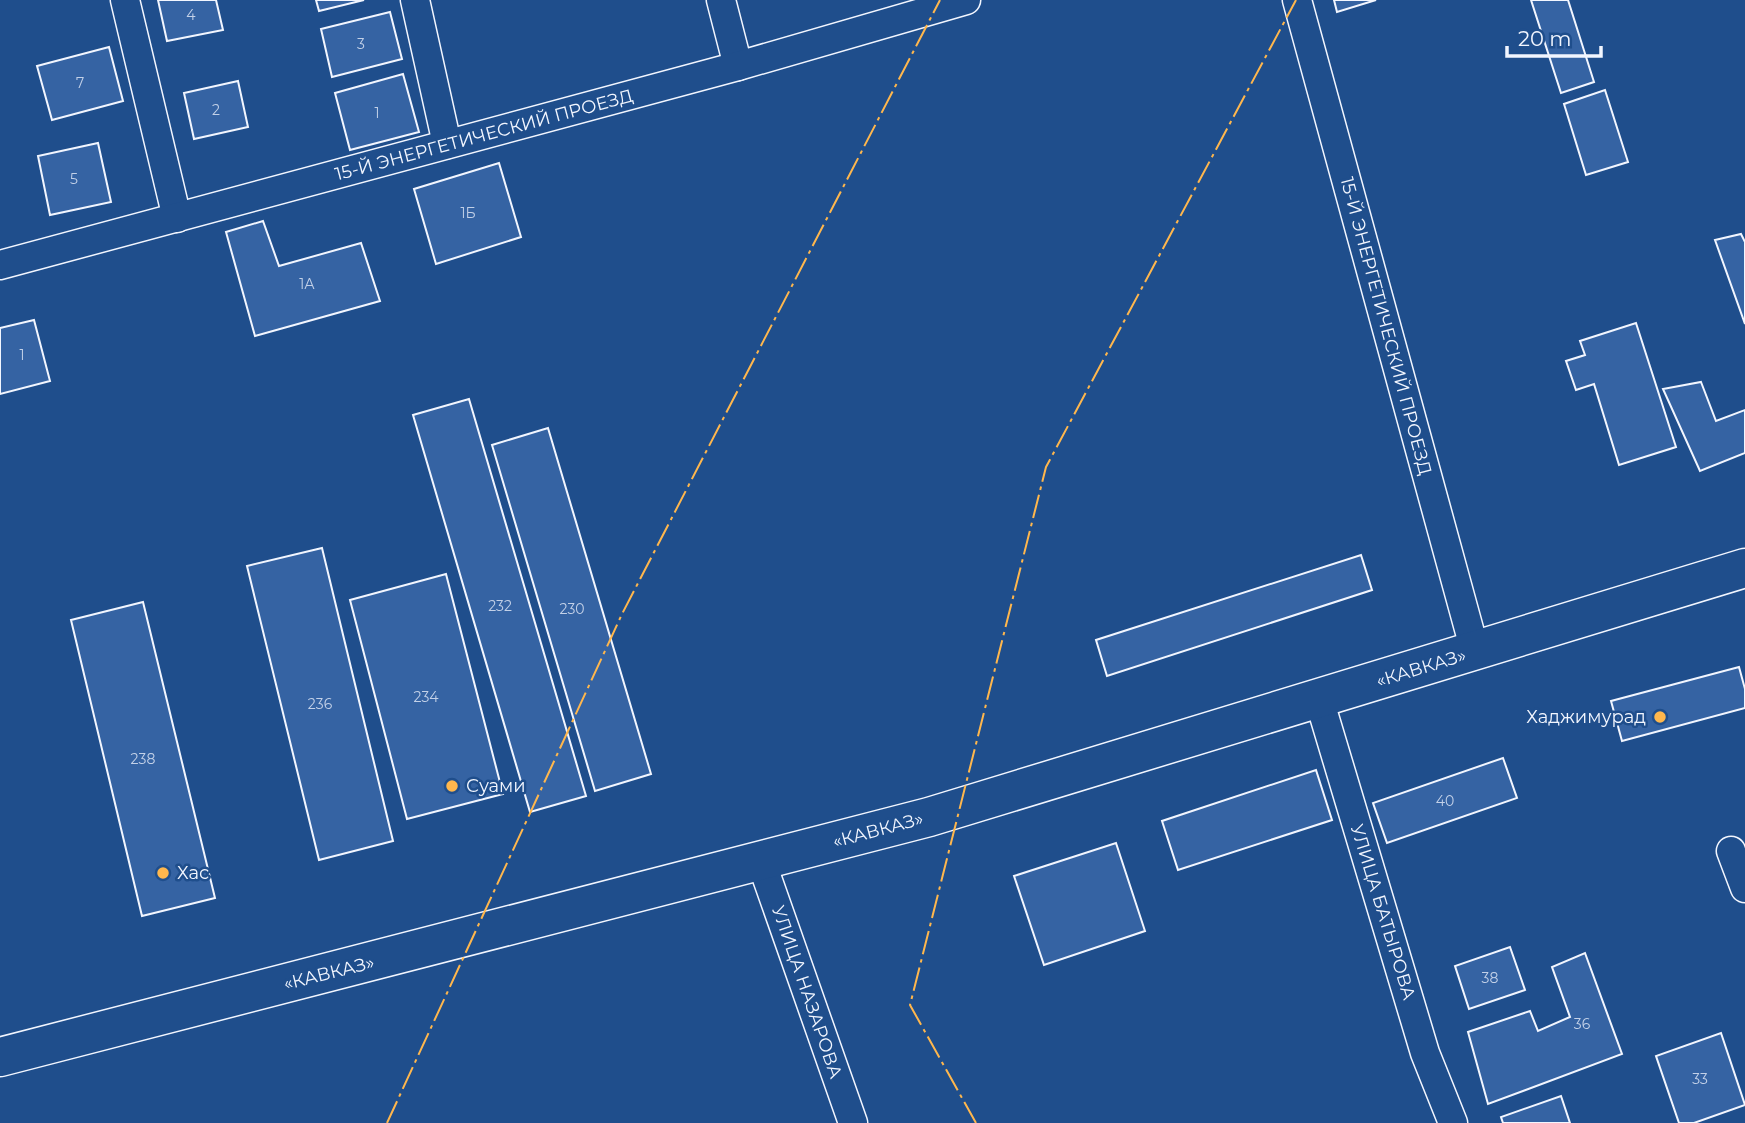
<svg xmlns="http://www.w3.org/2000/svg" width="1745" height="1123" font-family="Montserrat,sans-serif">
<rect width="100%" height="100%" fill="#1f4e8c"/>
<g fill="#3563a3" stroke="#f2f6ff" stroke-width="2">
<path d="M158 0H216L223 30 167 41Z"/>
<path d="M316 0H364L319 11Z"/>
<path d="M1334 0H1376L1337 12Z"/>
<path d="M1531 0H1568L1594 82 1561 93Z"/>
<path d="M390 12 402 59 332 77 321 29Z"/>
<path d="M109 47 123 101 52 120 37 66Z"/>
<path d="M403 74 419 132 350 150 335 93Z"/>
<path d="M238 81 248 127 194 139 184 93Z"/>
<path d="M1605 90 1628 162 1586 175 1564 104Z"/>
<path d="M98 143 111 202 50 215 38 156Z"/>
<path d="M499 163 521 237 436 264 414 189Z"/>
<path d="M263 221 279 266 361 243 380 301 255 336 226 232Z"/>
<path d="M1741 234 1745 242V324L1715 240Z"/>
<path d="M34 320 50 381 0 394V328Z"/>
<path d="M1636 323 1676 447 1619 465 1594 384 1576 390 1566 361 1585 355 1580 341Z"/>
<path d="M1701 382 1716 421 1745 410V453L1700 471 1663 389Z"/>
<path d="M469 399 586 796 530 812 413 415Z"/>
<path d="M548 428 651 774 595 791 492 445Z"/>
<path d="M322 548 393 841 319 860 247 566Z"/>
<path d="M1361 555 1372 590 1107 676 1096 640Z"/>
<path d="M446 574 503 794 407 819 350 600Z"/>
<path d="M143 602 215 898 142 916 71 620Z"/>
<path d="M1739 667 1745 689V708L1622 741 1611 701Z"/>
<path d="M1503 758 1517 798 1387 843 1373 803Z"/>
<path d="M1316 770 1332 820 1178 870 1162 821Z"/>
<path d="M1116 843 1145 931 1044 965 1014 876Z"/>
<path d="M1510 947 1525 990 1469 1009 1455 966Z"/>
<path d="M1585 953 1622 1054 1488 1104 1468 1032 1530 1011 1538 1031 1570 1017 1552 967Z"/>
<path d="M1721 1033 1745 1105 1694 1123H1679L1656 1056Z"/>
<path d="M1561 1096 1570 1123H1503L1501 1117Z"/>
</g>
<g fill="none" stroke-linecap="round" stroke-linejoin="round">
<g stroke="#f2f6ff" stroke-width="31">
<g id="minor">
<path d="M125 0 177 218"/>
<path d="M415 0 447 144"/>
<path d="M721 0 738 66"/>
<path d="M1297 0 1475 651"/>
<path d="M0 265 738 66 966 0"/>
<path d="M1319 699 1425 1053 1453 1123"/>
<path d="M1731 851 1745 888"/>
<path d="M761 861 853 1123"/>
</g>
</g>
<g stroke="#f2f6ff" stroke-width="41">
<path id="trunk" d="M0 1057 929 817 1745 568"/>
</g>
<use href="#minor" stroke="#1f4e8c" stroke-width="28"/>
<use href="#trunk" stroke="#1f4e8c" stroke-width="38"/>
<g stroke="#ffb74d" stroke-width="2" stroke-dasharray="24 5 3.5 5" stroke-linecap="butt">
<path d="M387 1123 622 614 940 0"/>
<path d="M976 1123 910 1005 1046 467 1296 0"/>
</g>
</g>
<g fill="#ffb74d" stroke="#1f4e8c" stroke-width="2.5">
<circle cx="1660" cy="717" r="7"/>
<circle cx="452" cy="786" r="7"/>
<circle cx="163" cy="873" r="7"/>
</g>
<g text-anchor="middle" dominant-baseline="central" stroke-width="5" stroke-linejoin="round" paint-order="stroke">
<g font-size="14" fill="#c3d1e8">
<text x="191" y="15">4</text>
<text x="361" y="44">3</text>
<text x="80" y="83">7</text>
<text x="216" y="110">2</text>
<text x="377" y="113">1</text>
<text x="74" y="179">5</text>
<text x="468" y="213">1Б</text>
<text x="307" y="284">1А</text>
<text x="22" y="355">1</text>
<text x="500" y="606">232</text>
<text x="572" y="609">230</text>
<text x="426" y="697">234</text>
<text x="320" y="704">236</text>
<text x="143" y="759">238</text>
<text x="1445" y="801">40</text>
<text x="1490" y="978">38</text>
<text x="1582" y="1024">36</text>
<text x="1700" y="1079">33</text>
</g>
<g font-size="18" fill="#f2f6ff" stroke="#1f4e8c">
<text transform="translate(484 135) rotate(-15)">15-Й ЭНЕРГЕТИЧЕСКИЙ ПРОЕЗД</text>
<text transform="translate(1386 326) rotate(75)">15-Й ЭНЕРГЕТИЧЕСКИЙ ПРОЕЗД</text>
<text transform="translate(1421 668) rotate(-17)">«КАВКАЗ»</text>
<text transform="translate(878 830) rotate(-15)">«КАВКАЗ»</text>
<text transform="translate(1383 912) rotate(73)">УЛИЦА БАТЫРОВА</text>
<text transform="translate(329 973) rotate(-14)">«КАВКАЗ»</text>
<text transform="translate(807 992) rotate(71)">УЛИЦА НАЗАРОВА</text>
</g>
<g font-size="18" fill="#f2f6ff" stroke="#1f4e8c" text-anchor="start">
<text x="1646" y="717" text-anchor="end">Хаджимурад</text>
<text x="466" y="786">Суами</text>
<text x="177" y="873">Хас</text>
</g>
</g>
<path d="M1507 46v10h94v-10" fill="none" stroke="#f2f6ff" stroke-width="3.5"/>
<text x="1518" y="46" font-size="21" fill="#f2f6ff" stroke="#1f4e8c" stroke-width="5" paint-order="stroke">20 m</text>
</svg>
